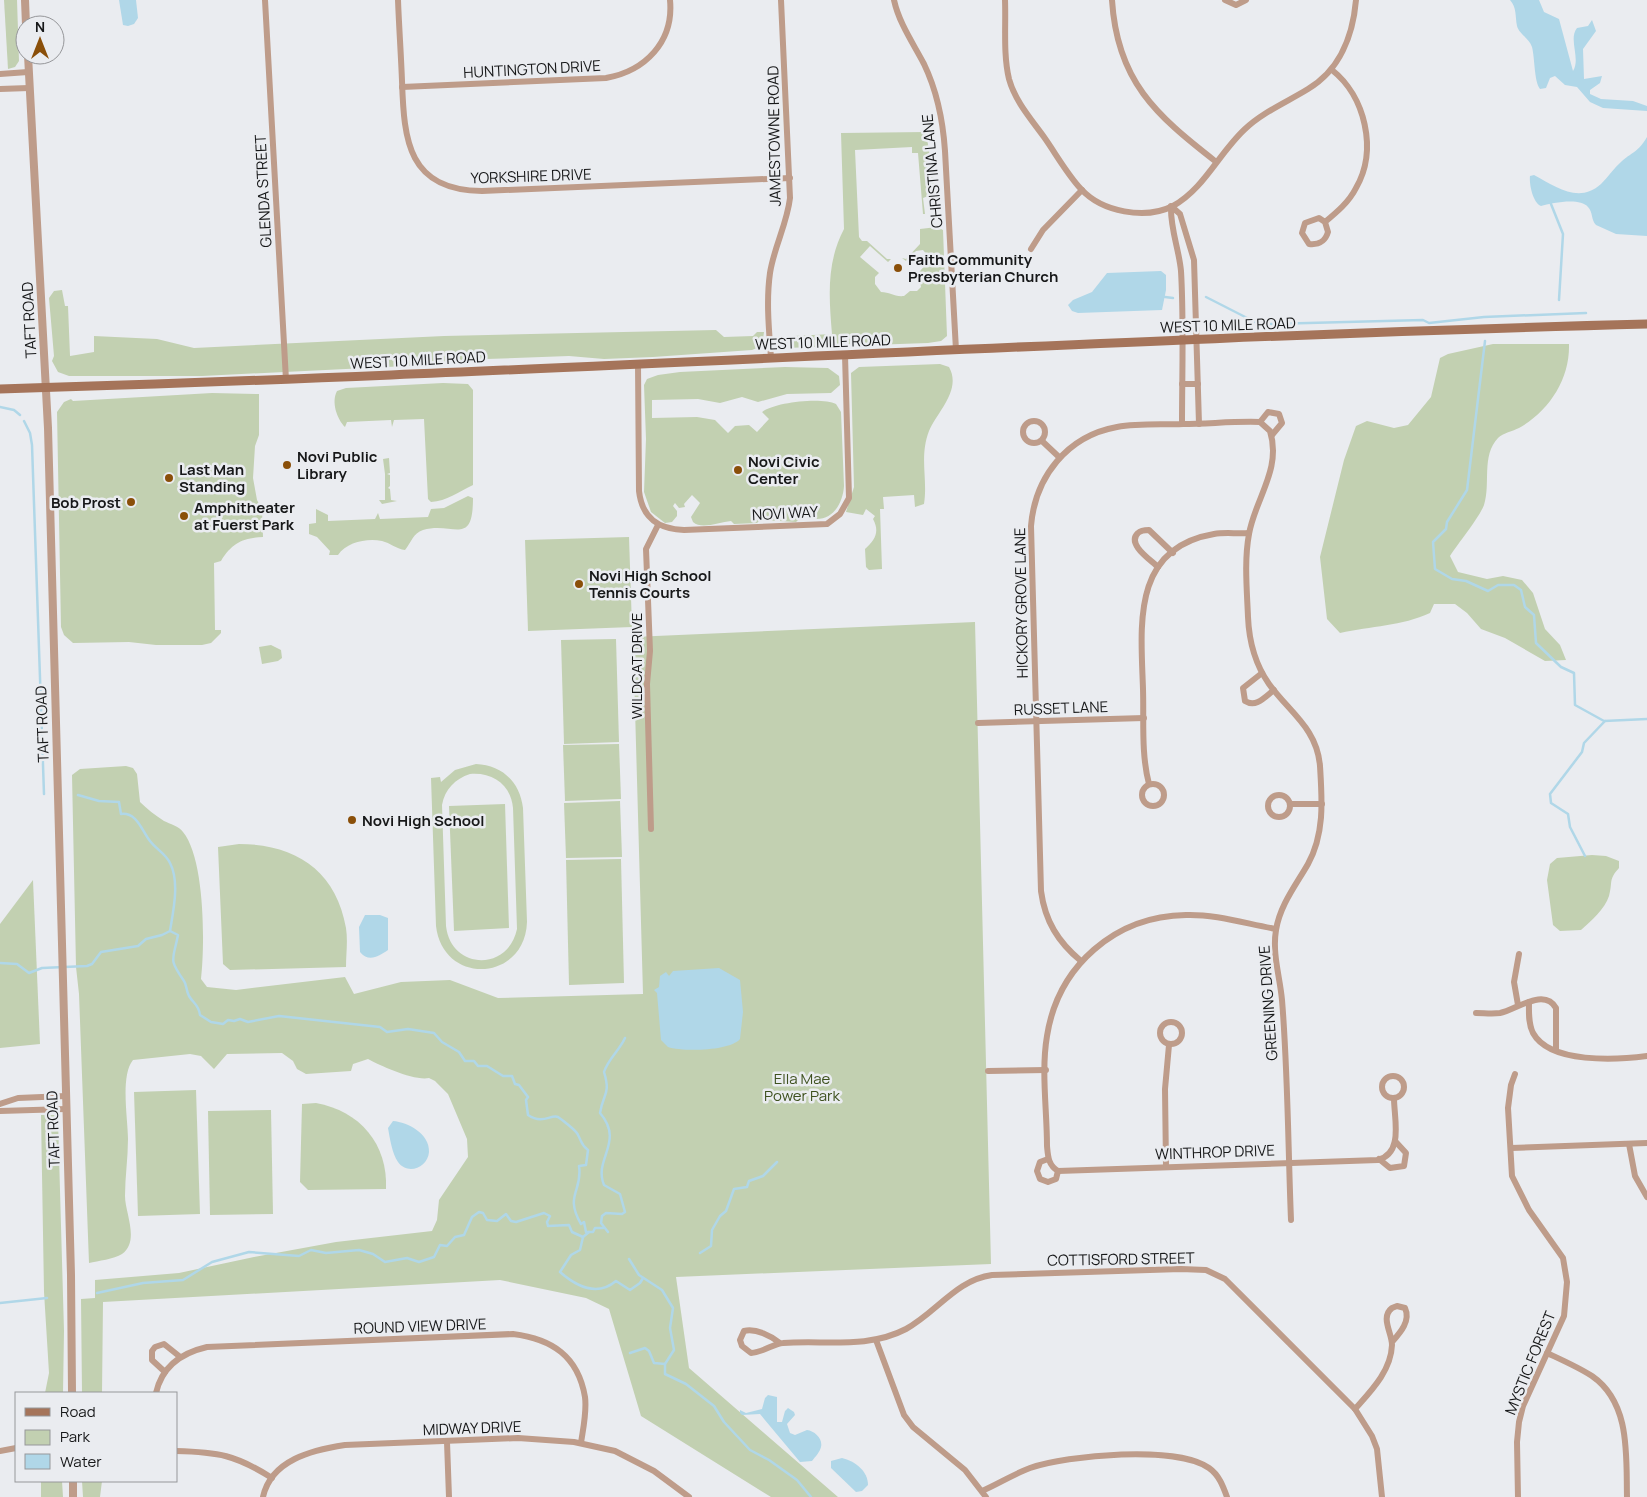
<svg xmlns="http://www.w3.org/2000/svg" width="1647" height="1497" font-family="Manrope,sans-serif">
<rect width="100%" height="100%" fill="#eaecf0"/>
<g fill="#c2d0b1" fill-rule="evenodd">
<path d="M4 0H17L19 61 15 67 8 69Z"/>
<path d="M926 132 935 188 931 195 923 198 925 214H923L918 153H912V147L855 150 859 237 862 241H867L887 259H891L888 262 870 246 860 257 879 273 875 277V284L881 292C890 292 894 297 904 296L910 291H917L921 287 920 282 913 279 928 262V256L923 250 916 251 906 261 902 258 906 259 920 244V229L937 227 943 230 947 336 941 341 928 343 786 348 779 346 774 337 832 334C829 298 826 263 844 229L841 133Z"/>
<path d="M62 290 65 306H68L70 356 94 352V336L157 339 194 348 444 336 716 330 724 337 753 336 757 332H764L762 346 752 350 653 357 604 359 569 356 486 359 407 366 202 376H69L58 372 52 361 54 356 49 298 54 291Z"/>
<path d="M1493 344H1569C1570 379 1549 411 1519 428 1513 431 1503 433 1498 438 1481 456 1491 484 1484 505 1479 518 1459 542 1450 556L1458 572 1487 579 1503 576 1522 580 1533 593 1545 629 1560 645 1566 660 1545 661 1505 638 1481 629 1467 613 1455 604H1434L1430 613C1402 626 1371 626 1340 633L1327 619 1320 557 1344 460 1356 426 1367 421 1394 428 1408 425 1431 397 1440 358 1448 354Z"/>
<path d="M940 364 949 367C962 390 937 412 929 431 919 457 928 479 924 504L915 507 914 495 883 497 884 509H880L882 569 869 570 866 567 865 549C875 540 880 532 873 519L875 516 866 509 863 515 846 512 854 487 851 373 859 367Z"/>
<path d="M785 367 828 368 839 376 840 385 831 393 787 394 758 402 742 397 720 403 698 399 652 400V418L697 417 715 420 728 433 735 426 749 425 757 432 769 419 762 412C775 402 822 397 836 404L841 412 844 486C843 502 834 520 815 519L811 511 793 515 801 517 796 522 760 520 757 523 734 524 731 521C719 522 702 530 693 522L691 517 700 503 692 495 684 504 685 507 679 508 675 503 673 506 677 511V516L672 522 665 523 651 512 644 492 646 439 644 385 647 379 658 375 680 372Z"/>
<path d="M443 383 468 384 473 390V485C458 492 447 501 431 502L428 499 424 419 394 420 392 427 391 420 347 422 345 427C337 419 331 402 337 391L346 388Z"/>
<path d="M212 393 259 394V435L255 446 253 478 257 500 262 510 263 537C243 538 232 543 221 561L214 563 215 630H221V633L211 643 202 645H156L129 642 73 643 64 635 61 627 57 412 64 402 71 399 73 401Z"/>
<path d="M389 458 390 473 387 474 390 475V486L388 488 390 489 391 500 397 501 382 504 379 500H385V474L383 459Z"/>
<path d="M468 496 473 498C473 548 453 521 423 530 413 533 411 543 405 550 397 549 390 543 382 541 367 538 347 542 338 555H329L330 551 317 537 309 534V524L316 523V509L328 515V521L375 519 378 513 380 519 428 517 431 509 444 508Z"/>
<path d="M629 537 632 627 528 631 525 540Z"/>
<path d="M975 622 991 1264 676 1277 689 1368 838 1497H771L641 1416 609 1309 586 1298 500 1280 103 1302 102 1393H82L81 1299 95 1298V1280L179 1273 254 1257 336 1242 432 1231 437 1220 439 1200 468 1157 467 1139 448 1094 435 1081 429 1078C414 1081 381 1066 368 1059L353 1064 351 1071 306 1074 297 1069 293 1061 282 1053 227 1054 214 1069 201 1056 190 1054 133 1060C120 1076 128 1119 128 1139 128 1158 125 1177 125 1196 125 1213 140 1241 122 1254 114 1259 98 1261 89 1263L79 994 76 967 72 775 80 769 126 766 133 768 137 774 140 802C147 809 155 815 164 821 170 824 179 826 183 832 205 859 205 944 201 979L207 987 236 990 345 977 354 994 401 982 450 980 498 998 643 994 633 637Z"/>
<path d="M616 639 619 742 564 744 561 640Z"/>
<path d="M271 645 281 650 282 658 278 661 262 664 259 647Z"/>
<path d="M619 744 621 799 565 801 563 745Z"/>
<path d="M476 764C502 765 520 782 523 808L527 922C525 982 443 986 436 926L431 778 440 777 441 782 455 770ZM470 774C493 772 511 785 513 808L517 929C508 972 451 970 446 926L442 805C445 789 455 779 470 774Z"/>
<path d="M620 801 622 857 566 858 564 803Z"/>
<path d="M505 804 509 928 454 931 449 806Z"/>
<path d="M239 844C295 844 336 870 346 928 348 941 346 954 346 967L230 970 223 964 218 847Z"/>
<path d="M1592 855 1606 856 1619 861V868C1608 880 1613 882 1609 896 1605 909 1591 921 1581 930L1560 931 1553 925 1547 880 1550 864 1557 858Z"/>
<path d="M621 859 624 983 569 985 566 860Z"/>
<path d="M33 880 40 1044 0 1048V924Z"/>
<path d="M196 1090 200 1214 138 1216 134 1092Z"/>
<path d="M316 1103C360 1111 388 1144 386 1189L308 1190 300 1182 302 1104Z"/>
<path d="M271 1110 273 1214 210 1215 208 1111Z"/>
<path d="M41 1115H54L58 1120 64 1331 63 1393H45L49 1373 44 1292Z"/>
<path d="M41 1481H62L63 1497H41Z"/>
<path d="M82 1481H102L100 1497H83Z"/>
</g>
<g fill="#b0d7e8">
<path d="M119 0H136L138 18 134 24 128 26 123 25Z"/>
<path d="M1510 0H1539L1544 12 1559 19 1573 71C1581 59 1568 39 1577 28L1588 26 1592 20 1596 31 1583 49 1584 79 1602 76 1600 83 1590 90V94L1601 99 1633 101 1647 106V111L1603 108 1590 102 1577 87 1565 85 1555 76 1550 78 1546 88 1540 89C1534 81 1535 59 1532 47 1529 38 1519 34 1517 26 1515 16 1517 8 1510 0Z"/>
<path d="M1647 137V236L1616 234 1596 225C1591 220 1593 212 1588 207 1580 197 1552 203 1541 206 1533 203 1529 184 1530 176L1534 175C1556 187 1579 204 1601 184 1608 177 1614 168 1622 161 1634 151 1638 152 1647 137Z"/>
<path d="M1161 271 1166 275V290L1162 310 1078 313 1072 311 1068 305 1073 300 1092 292 1107 273Z"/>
<path d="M365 915H380L388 918V950C379 956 369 963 360 952L359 927Z"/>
<path d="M719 968 740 980 743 1012 740 1039C730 1051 683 1052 668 1047L661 1040 657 993 654 990 659 987 660 976 666 972 669 976 673 971Z"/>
<path d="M393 1121C408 1122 430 1134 429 1152 428 1167 408 1176 398 1162 392 1153 390 1139 388 1128Z"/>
<path d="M768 1395 777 1397V1422H782L785 1411 788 1408 794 1412 795 1415 787 1424 790 1433 795 1435 807 1430C815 1431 823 1439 821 1447 820 1452 815 1457 812 1461L800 1462 760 1414 742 1415 740 1413V1410L746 1413 762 1409 765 1398Z"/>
<path d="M842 1458C855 1461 868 1471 868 1485L862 1491 856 1492 831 1468V1461Z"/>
</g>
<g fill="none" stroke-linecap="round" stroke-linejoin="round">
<g stroke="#b0d7e8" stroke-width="2.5">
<path d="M1551 204 1563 234 1559 300"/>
<path d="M1165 297 1173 298"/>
<path d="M1206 297 1257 323 1266 324 1423 320 1429 323 1484 317 1586 313"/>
<path d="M1485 341 1467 490 1447 522 1446 529 1433 542 1435 569 1452 579 1466 581 1488 591 1498 585H1514L1521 590 1525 607 1534 615 1536 643 1561 667 1574 673 1575 705 1604 721 1647 719"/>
<path d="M0 407 14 410 20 415"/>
<path d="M24 421 30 433 32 445 44 794"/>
<path d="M1585 856 1570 827 1568 814 1551 803 1550 794 1582 752 1584 743 1605 721"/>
<path d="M170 931 178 935C173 961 168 958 184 981 187 985 186 991 189 996 193 1003 199 1005 200 1015L211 1022 223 1024 228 1020 234 1021 240 1019 248 1022 279 1016 380 1027 387 1032 408 1029 434 1033 442 1042 459 1052 465 1061H474L478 1066H487L503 1076H512L515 1084 519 1085 528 1097 526 1100 528 1115C543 1125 551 1114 558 1117 561 1119 577 1131 578 1135 582 1142 581 1145 588 1150L586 1165 579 1166C583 1191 564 1195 581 1224L584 1222 586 1232H589L583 1237 580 1250 571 1255 560 1272C576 1286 597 1297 616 1281L630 1290 640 1283 643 1278"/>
<path d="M0 963 17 964 29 973 42 968 87 966 92 964 101 952 138 946 146 939 162 935 170 931C173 912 180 882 170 863 166 854 156 849 150 841 142 831 137 812 121 814L119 802 99 801 78 795"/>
<path d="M589 1232H593L595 1228H603"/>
<path d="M608 1232 601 1223 602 1216 606 1213 622 1214 625 1212 620 1194 604 1185C593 1159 625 1142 600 1113 603 1093 611 1095 604 1072 608 1059 619 1051 625 1038"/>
<path d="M700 1253 711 1246 712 1230 720 1216 726 1211 734 1189 747 1187 749 1181 763 1176 777 1162"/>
<path d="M629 1259 639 1275 662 1290 673 1308 670 1328 674 1350 665 1364V1374L686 1384 714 1406 724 1422 750 1450 769 1460 797 1480 811 1497"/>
<path d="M97 1293 143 1283 183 1280 212 1262 249 1252 299 1256 311 1250 326 1253 359 1250 373 1254 385 1262 407 1258 419 1262 434 1257 440 1245 447 1246 455 1237 464 1235 472 1217 479 1212 483 1213 487 1220 497 1221 506 1214 511 1221 516 1222 544 1213 550 1216 547 1222 548 1226 569 1225 572 1232 583 1237"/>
<path d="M0 1303 47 1298"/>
<path d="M630 1353 645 1348 649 1351 654 1363 665 1364"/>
</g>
<g stroke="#be9c8a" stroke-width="6">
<path d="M265 0 286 380"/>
<path d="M398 0C399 27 401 54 402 81 404 141 408 190 482 191L790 178"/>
<path d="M894 0C899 23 913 43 924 64 937 91 943 121 945 151L956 350"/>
<path d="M1005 0C1006 25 1003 54 1009 79 1015 101 1031 119 1044 137 1056 154 1067 174 1081 189 1102 212 1145 220 1173 206 1204 189 1219 153 1245 129 1263 112 1287 102 1308 89 1340 70 1353 35 1356 0"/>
<path d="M1112 0C1117 81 1156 115 1215 161"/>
<path d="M1225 0 1236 5 1246 0"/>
<path d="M0 74 28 72"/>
<path d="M402 87 606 78C645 71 674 42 670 0"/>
<path d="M0 89 29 88"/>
<path d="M1325 222 1328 232C1325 242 1319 245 1309 244L1302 233 1305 223 1319 218 1325 222C1337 212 1349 202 1356 188 1378 150 1365 96 1332 70"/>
<path d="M1031 249 1043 230 1082 190"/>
<path d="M771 358C769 330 766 301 770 273 774 247 787 224 790 198L781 0"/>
<path d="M638 364 639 491C642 518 658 529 684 530L827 524 840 514 849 498 845 355"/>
<path d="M1182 384H1198"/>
<circle cx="1034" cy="432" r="11"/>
<path d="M1260 422 1268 412 1279 414 1282 423 1272 435"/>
<path d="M1182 424C1182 373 1184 322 1181 271 1179 249 1170 228 1171 206L1180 214 1194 260 1199 424"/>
<path d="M1042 441 1059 457"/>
<path d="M1158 567C1151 560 1126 544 1138 533 1141 530 1145 530 1149 530L1173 553"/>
<path d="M1262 673 1243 688 1245 701C1256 708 1265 697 1274 690"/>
<path d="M978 723 1144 718"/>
<path d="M1149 784C1141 754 1144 720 1143 689 1141 626 1131 548 1214 534 1225 532 1237 534 1249 533"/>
<circle cx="1153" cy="795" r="11"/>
<circle cx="1279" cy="806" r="11"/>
<path d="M1290 804H1322"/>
<path d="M651 829 647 684 650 651 646 549 658 525"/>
<path d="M1276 929C1247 924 1215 914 1186 915 1115 916 1058 966 1047 1036 1041 1071 1047 1110 1047 1146 1048 1156 1048 1165 1058 1171L1378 1160C1404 1153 1394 1119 1394 1098"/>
<path d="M1081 961C1058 942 1045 921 1041 891L1031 526C1035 477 1067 436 1117 427 1139 423 1161 425 1183 424 1208 424 1234 421 1260 422L1270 431C1282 469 1255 499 1249 534 1244 561 1247 591 1248 617 1249 641 1255 664 1269 684 1289 712 1317 728 1320 766 1322 799 1325 833 1308 864 1296 885 1280 905 1276 930 1272 954 1280 977 1282 1000 1288 1073 1288 1147 1291 1220"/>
<path d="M1529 1002C1529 1012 1528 1023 1533 1033 1550 1064 1617 1060 1647 1056"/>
<path d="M1518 1005 1514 982 1519 954"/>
<path d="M1476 1013C1484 1013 1492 1014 1500 1013 1516 1010 1544 987 1556 1008V1050"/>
<circle cx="1171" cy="1033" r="11"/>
<path d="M988 1071 1046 1070"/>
<path d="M1515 1074 1511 1085 1508 1108 1512 1176 1529 1210 1563 1258 1567 1282 1564 1316 1523 1406 1519 1422 1517 1442 1518 1497"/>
<circle cx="1393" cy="1087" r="11"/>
<path d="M0 1104 18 1098 66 1096"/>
<path d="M0 1111 66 1109"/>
<path d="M1629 1144 1635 1176 1647 1197"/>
<path d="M1511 1148 1647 1143"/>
<path d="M1048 1159 1040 1162 1037 1171 1040 1179 1048 1182 1056 1179 1058 1171"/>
<path d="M1379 1159 1390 1168 1404 1166 1406 1153 1395 1141"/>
<path d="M1166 1166 1165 1089 1169 1045"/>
<path d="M876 1340 904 1415 913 1427 965 1470 986 1497"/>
<path d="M780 1343C771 1336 756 1328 744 1331L740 1340 742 1346 751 1353C764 1352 775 1343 783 1343 825 1340 868 1349 906 1329 937 1312 956 1280 992 1275L1181 1269 1206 1270 1225 1279 1355 1409 1372 1436 1377 1449 1382 1497"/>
<path d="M1547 1353C1562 1360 1578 1367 1592 1376 1631 1403 1626 1456 1627 1497"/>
<path d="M165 1372 152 1360V1351L155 1347 164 1344 179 1356"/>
<path d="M156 1393C162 1366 181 1353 207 1347L513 1334C552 1339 578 1356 585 1397 587 1412 583 1429 581 1443"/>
<path d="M1355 1409C1371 1391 1391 1371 1392 1345 1392 1333 1380 1317 1392 1308L1397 1306 1405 1308C1411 1321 1400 1333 1392 1342"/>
<path d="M447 1442 449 1497"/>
<path d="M0 1451 16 1448"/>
<path d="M176 1451C218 1452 236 1455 272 1478"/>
<path d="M982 1491C998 1484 1014 1474 1030 1468 1067 1455 1177 1445 1209 1468 1219 1475 1223 1486 1227 1497"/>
<path d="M263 1497C271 1460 312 1450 345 1445L518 1438 574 1442 615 1451 654 1471 689 1497"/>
</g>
<g stroke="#be9c8a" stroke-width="8">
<path d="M25 0 26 25"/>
<path d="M28 55 48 428 71 1275 72 1393"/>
<path d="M73 1481V1497"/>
</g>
<path stroke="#a5745a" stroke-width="9" d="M0 389C549 373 1098 338 1647 324"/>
</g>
<g fill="#8a4f09" stroke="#eaecf0" stroke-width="2">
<circle cx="898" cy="268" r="5"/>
<circle cx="287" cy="465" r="5"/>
<circle cx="738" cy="470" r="5"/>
<circle cx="169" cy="478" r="5"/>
<circle cx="131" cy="502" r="5"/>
<circle cx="184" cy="516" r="5"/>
<circle cx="579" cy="584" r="5"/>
<circle cx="352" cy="820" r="5"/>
</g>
<g text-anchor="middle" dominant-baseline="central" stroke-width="5" stroke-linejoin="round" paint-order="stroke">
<g font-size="15" fill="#171819" stroke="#eaecf0">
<text transform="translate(532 69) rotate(-3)">HUNTINGTON DRIVE</text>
<text transform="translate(774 136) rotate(-91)">JAMESTOWNE ROAD</text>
<text transform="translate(932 171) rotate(-95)">CHRISTINA LANE</text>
<text transform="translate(531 176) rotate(-2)">YORKSHIRE DRIVE</text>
<text transform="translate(263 191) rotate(-93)">GLENDA STREET</text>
<text transform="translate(29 320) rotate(-93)">TAFT ROAD</text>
<text transform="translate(1228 325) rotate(-2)">WEST 10 MILE ROAD</text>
<text transform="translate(823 342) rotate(-2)">WEST 10 MILE ROAD</text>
<text transform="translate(418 360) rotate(-3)">WEST 10 MILE ROAD</text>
<text transform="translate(785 513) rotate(-3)">NOVI WAY</text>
<text transform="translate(1021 603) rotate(-91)">HICKORY GROVE LANE</text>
<text transform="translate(636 666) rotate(-90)">WILDCAT DRIVE</text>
<text transform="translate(1061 708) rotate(-2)">RUSSET LANE</text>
<text transform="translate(42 724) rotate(-92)">TAFT ROAD</text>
<text transform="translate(1268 1003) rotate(-94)">GREENING DRIVE</text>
<text transform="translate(53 1129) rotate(-92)">TAFT ROAD</text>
<text transform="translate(1215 1152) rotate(-2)">WINTHROP DRIVE</text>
<text transform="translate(1121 1259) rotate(-1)">COTTISFORD STREET</text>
<text transform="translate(420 1326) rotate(-2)">ROUND VIEW DRIVE</text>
<text transform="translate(1530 1363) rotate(-68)">MYSTIC FOREST</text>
<text transform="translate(472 1428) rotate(-2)">MIDWAY DRIVE</text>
</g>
<g font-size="15" font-weight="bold" fill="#171819" stroke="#eaecf0" text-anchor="start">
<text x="908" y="259">Faith Community<tspan x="908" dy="17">Presbyterian Church</tspan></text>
<text x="297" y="456">Novi Public<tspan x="297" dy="17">Library</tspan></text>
<text x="748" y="461">Novi Civic<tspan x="748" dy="17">Center</tspan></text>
<text x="179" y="469">Last Man<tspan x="179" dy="17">Standing</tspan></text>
<text x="121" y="502" text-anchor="end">Bob Prost</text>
<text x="194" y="507">Amphitheater<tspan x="194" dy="17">at Fuerst Park</tspan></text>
<text x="589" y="575">Novi High School<tspan x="589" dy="17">Tennis Courts</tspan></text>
<text x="362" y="820">Novi High School</text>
</g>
<g font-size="15" fill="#3e511f" stroke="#eaecf0">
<text x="802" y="1078">Ella Mae<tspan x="802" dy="17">Power Park</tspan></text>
</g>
</g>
<rect x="15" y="1392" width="162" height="90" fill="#eaecf0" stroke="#96979a"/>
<rect x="25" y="1408" width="25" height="8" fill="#a5745a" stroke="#96979a"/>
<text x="60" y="1417" font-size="15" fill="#171819">Road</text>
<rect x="25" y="1430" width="25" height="15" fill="#c2d0b1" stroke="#96979a"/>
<text x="60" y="1442" font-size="15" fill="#171819">Park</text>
<rect x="25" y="1454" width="25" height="15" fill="#b0d7e8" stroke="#96979a"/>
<text x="60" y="1467" font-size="15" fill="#171819">Water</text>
<g transform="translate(40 40)"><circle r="24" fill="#eaecf0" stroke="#96979a"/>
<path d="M0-4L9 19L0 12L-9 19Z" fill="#8a4f09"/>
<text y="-8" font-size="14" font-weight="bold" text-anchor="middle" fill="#171819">N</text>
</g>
</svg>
